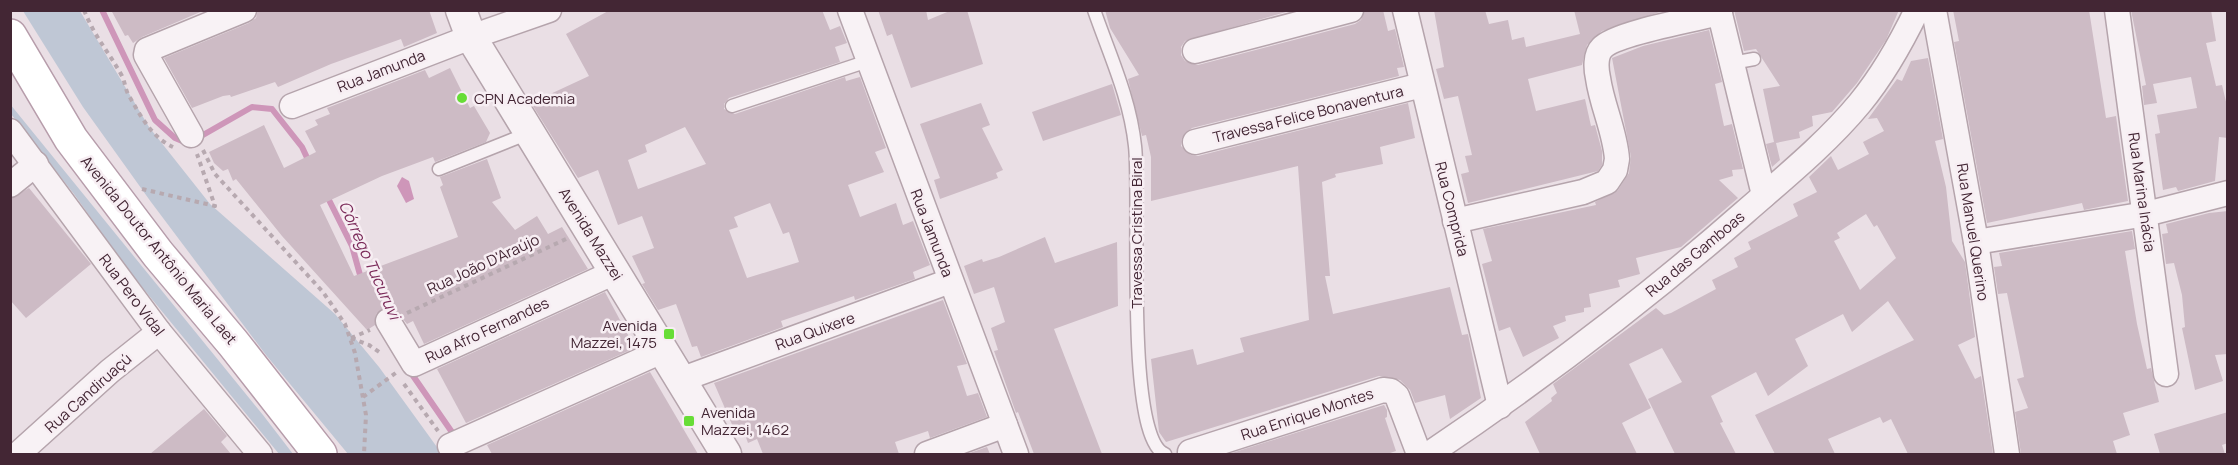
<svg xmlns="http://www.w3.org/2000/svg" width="2238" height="465" font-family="Manrope,sans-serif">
<rect width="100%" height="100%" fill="#eadfe5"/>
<g fill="#bfc7d5">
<path d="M23 11H80L149 127 210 204 335 314 379 367 442 454H348L266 355 151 202 83 107Z"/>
<path d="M10 104 263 415 293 454H279L128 270 74 194 11 114Z"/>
</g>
<path fill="#ce96b9" d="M402 177 409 181 414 199 406 203 397 186Z"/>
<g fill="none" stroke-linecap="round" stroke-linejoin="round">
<g stroke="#ce96b9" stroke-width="6">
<path d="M102 10 155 120 175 138 187 143"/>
<path d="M196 139 252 107 272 109 302 147 310 164"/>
<path d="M326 194 352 246 362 282"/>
<path d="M409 370 456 438"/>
</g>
</g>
<g fill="#cdbbc5" fill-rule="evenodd">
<path d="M111 10H205L142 37 133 43 128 35 125 36Z"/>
<path d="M258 10H429L437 33 404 47 401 39 331 64 278 87 275 82 231 97 230 95 223 96 192 108 164 58 249 23 256 18Z"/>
<path d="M610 10H822L830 30 840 26 847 43 835 47 840 62 729 98 724 104V109L735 114 845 77 846 81 860 77 886 148 875 152 884 172 848 185 860 217 896 203 903 225 913 221 930 265 913 272 915 279 855 300 854 296 781 321 783 327 701 357 697 346 692 347 676 304 658 310 642 284 645 283 632 256 654 248 642 216 618 225 598 170 578 178 531 103 589 76 566 34ZM685 127 706 164 638 189 628 160 647 152 645 145ZM770 203 783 234 789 232 799 262 747 278 729 230 738 227 734 217Z"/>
<path d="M878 10H926L928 20 952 10H967L983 64 911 88 892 34 887 36Z"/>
<path d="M1105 10H1293L1185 41 1181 47V55L1185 61 1198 65 1355 24 1361 20 1365 10H1383L1388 31 1395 29 1404 67 1397 68 1399 76 1192 128 1182 138 1181 146 1191 155 1198 156 1408 103 1415 138 1380 147 1383 164 1335 174 1336 177 1322 182 1330 276H1325L1333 314 1450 287 1462 335 1468 334 1481 398 1450 419 1445 395 1415 403 1410 390 1400 380 1379 376 1166 442 1159 432 1151 359 1193 349 1197 365 1244 352 1240 338 1309 320 1298 166 1151 201V157L1146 135 1142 136 1128 79 1139 75 1110 28Z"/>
<path d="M1434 10H1485L1489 24 1508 20 1512 40 1524 37 1526 47 1580 34 1574 10H1666L1602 31 1587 45 1582 65 1528 79 1536 111 1585 99 1591 126 1595 125 1602 151V165L1598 171 1468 203 1461 174 1469 172 1465 156 1472 155 1458 96 1444 99 1436 69 1444 67Z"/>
<path d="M1734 10H1899L1886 40 1857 83 1832 112 1812 116 1813 126 1799 132 1800 138 1776 143 1780 160 1772 167 1766 144 1774 142 1763 89 1780 86 1756 49 1744 51Z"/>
<path d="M1953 10H2089L2106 118 2116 116 2128 201 2084 210 2082 203 1987 223 1954 42 1959 41Z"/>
<path d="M2131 10H2211L2216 41 2206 43 2216 86 2222 85 2228 110V138L2219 137 2215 181 2178 191 2176 187 2163 190 2155 134 2160 133 2157 115 2197 108 2191 77 2153 84 2157 103 2144 105 2142 86 2146 85Z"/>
<path d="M1709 30 1722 82 1715 84 1724 126 1732 124 1743 169 1732 170 1733 176 1719 180 1738 198 1681 247 1636 258 1640 274 1618 280 1620 287 1589 294 1591 307 1584 308V312L1565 316 1566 321 1553 326 1559 338 1523 357 1510 327 1499 331 1482 264 1492 261 1483 229 1596 205 1595 202 1618 190 1629 173 1631 157 1612 58 1643 46Z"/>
<path d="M1928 58 1943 139 1935 141 1946 187 1952 241 1965 262 1975 337 1958 345 1975 379 1981 376 1993 454H1908L1891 419 1883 423 1880 417 1828 439 1835 454H1775L1755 415 1914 340 1888 301 1852 332 1843 314 1795 339 1808 366 1768 396 1756 372 1711 396 1723 422 1720 423 1736 454H1675L1648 399 1682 382 1662 348 1629 364 1651 408 1622 423 1637 454H1540L1525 422 1552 401 1551 398 1557 393 1553 384 1656 308 1664 315 1671 313 1716 289 1712 280 1738 267 1734 258 1751 249 1748 242 1798 216 1793 204 1817 192 1809 177 1831 156 1838 170 1869 154 1863 142 1884 131 1877 118 1868 119 1897 79 1902 81 1911 61ZM1866 214 1874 227 1877 225 1896 258 1860 290 1834 241 1840 238 1837 233Z"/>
<path d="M450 68 470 108 474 106 490 133 486 142 435 162 433 157 382 176 320 205 354 276 458 237 440 187 443 185 440 177 487 159 501 198 492 202 515 230 537 216 548 234 562 227 588 269 424 344 413 321 407 324 395 309 388 307 376 314 375 325 367 330 282 236 236 179 233 181 228 169 223 171 214 163 209 152 264 125 284 168 316 152 305 131 318 125 315 120 330 114 327 108 425 70 429 78Z"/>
<path d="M1112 84 1121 115 1043 141 1032 112Z"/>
<path d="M981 103 990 125 982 128 1003 170 996 173 998 178 940 199 934 180 940 178 920 124Z"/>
<path d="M29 188 91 264 26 318 10 300V199Z"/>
<path d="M2228 211V354L2215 355 2223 381 2195 390 2182 328 2185 327 2182 295 2174 263 2166 264 2162 234 2168 233 2166 224 2209 213Z"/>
<path d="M2132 231 2135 249 2125 251 2137 324 2147 369 2151 368 2159 402 2123 413 2130 435 2113 441 2117 454H2021L2015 412 2028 408 2017 379 2024 377 2007 293 1998 294 1994 267 2002 266 1999 253Z"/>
<path d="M1045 237 1055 263 1117 242 1118 306 1054 329 1102 454H1034L1018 412 1016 413 994 351 998 350 991 328 1005 322 994 287 974 294 964 266 982 259 983 262 999 257Z"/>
<path d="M605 292 635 348 466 423 437 369Z"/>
<path d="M943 300 967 364 957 366 967 396 978 393 987 417 930 438 928 431 895 442 899 454H763L757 439 748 443 742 426 734 429 714 383Z"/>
<path d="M650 372 698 454H492L487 445Z"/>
<path d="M1384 405 1387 410V417L1385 418 1396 451 1387 454 1232 453Z"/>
<path d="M204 409 227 436 221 442 231 454H150Z"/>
<path d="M2228 412V443L2222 445 2225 454H2160L2154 434Z"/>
<path d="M987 447 990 454H967Z"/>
</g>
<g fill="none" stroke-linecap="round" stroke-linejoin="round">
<g stroke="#b5a4ac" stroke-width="15">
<g id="service">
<path d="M1094 10C1110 56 1130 98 1135 146 1141 195 1124 438 1165 454"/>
<path d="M1732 63 1754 59"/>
<path d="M732 106 868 61"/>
<path d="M439 169 529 133"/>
</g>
</g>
<g stroke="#b5a4ac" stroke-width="27">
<g id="minor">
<path d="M850 10 1016 454"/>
<path d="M1405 10 1500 406"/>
<path d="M1719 10 1764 195"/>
<path d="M1934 10 1976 242 2007 454"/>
<path d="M2117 10 2166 374"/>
<path d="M1195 51 1351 10"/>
<path d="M292 106 471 37 549 10"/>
<path d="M10 131 159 332 260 454"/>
<path d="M191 135 146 55 147 50 244 10"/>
<path d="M1195 142 1422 85"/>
<path d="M10 185 36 164"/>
<path d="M1455 221 1583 192 1607 182 1615 170 1617 159C1615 131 1602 106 1598 78 1596 69 1595 55 1602 48 1615 33 1697 19 1720 13"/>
<path d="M1976 242 2146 214 2228 193"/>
<path d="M388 321 414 364 615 272"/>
<path d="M680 380 950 281"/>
<path d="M450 446 662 351"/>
<path d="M1190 452 1383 390 1391 391 1397 396 1419 454"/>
<path d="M18 454 110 371 159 332"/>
<path d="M927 454 1005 425"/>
<path d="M1429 454C1539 380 1645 300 1745 212 1784 178 1827 143 1860 103 1883 75 1901 43 1917 10"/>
</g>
</g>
<g stroke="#b5a4ac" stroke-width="33">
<path id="tertiary" d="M461 10 471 37 726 454"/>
</g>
<g stroke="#b79dab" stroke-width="36">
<path id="primary" d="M10 36 71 139 158 254 233 343 320 454"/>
</g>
<g stroke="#b7a9b0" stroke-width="4" stroke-dasharray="4.5 4.5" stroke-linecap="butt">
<path d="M84 10C95 38 109 52 122 76 125 82 125 88 128 94 140 115 151 137 173 147"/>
<path d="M203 150 215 174 323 292 345 324 355 353 366 415 364 454"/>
<path d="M142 189 215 206 197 154"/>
<path d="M407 313 566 239"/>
<path d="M351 338 370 330"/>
<path d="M351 338 369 345 382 354"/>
<path d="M404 384 438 431"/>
<path d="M363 397 397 372"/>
</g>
<use href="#service" stroke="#f8f2f5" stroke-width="12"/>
<use href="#minor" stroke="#f8f2f5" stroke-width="24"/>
<use href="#tertiary" stroke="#f8f2f5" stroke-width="30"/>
<use href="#primary" stroke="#fff" stroke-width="33"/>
</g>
<g fill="#67dd36" stroke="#f7eef3" stroke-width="2">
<circle cx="462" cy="98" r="6"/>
<rect x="663" y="328" width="12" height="12" rx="3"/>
<rect x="683" y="415" width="12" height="12" rx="3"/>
</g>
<g text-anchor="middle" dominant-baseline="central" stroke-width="5" stroke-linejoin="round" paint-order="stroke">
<g font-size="15" fill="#432634" stroke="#f7eef3">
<text transform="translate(381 71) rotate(-21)">Rua Jamunda</text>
<text transform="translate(1308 114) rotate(-14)">Travessa Felice Bonaventura</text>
<text transform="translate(2142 192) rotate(82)">Rua Marina Inácia</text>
<text transform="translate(1452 209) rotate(76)">Rua Comprida</text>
<text transform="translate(1973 232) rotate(81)">Rua Manuel Querino</text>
<text transform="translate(932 233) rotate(69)">Rua Jamunda</text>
<text transform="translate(1136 233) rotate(-90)">Travessa Cristina Biral</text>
<text transform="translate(591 234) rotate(58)">Avenida Mazzei</text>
<text transform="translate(159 250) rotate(51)">Avenida Doutor Antônio Maria Laet</text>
<text transform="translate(1695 254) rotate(-40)">Rua das Gamboas</text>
<text transform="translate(483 264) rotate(-25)">Rua João D'Araújo</text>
<text transform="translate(132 295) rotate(53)">Rua Pero Vidal</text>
<text transform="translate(487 330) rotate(-25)">Rua Afro Fernandes</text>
<text transform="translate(815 331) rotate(-20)">Rua Quixere</text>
<text transform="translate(88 393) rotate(-42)">Rua Candiruaçú</text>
<text transform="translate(1307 414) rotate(-18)">Rua Enrique Montes</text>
</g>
<g font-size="15" fill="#432634" stroke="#f7eef3" text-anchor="start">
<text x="474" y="98">CPN Academia</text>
<text x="657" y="325" text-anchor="end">Avenida<tspan x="657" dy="17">Mazzei, 1475</tspan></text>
<text x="701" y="412">Avenida<tspan x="701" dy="17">Mazzei, 1462</tspan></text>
</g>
<g font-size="16" font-style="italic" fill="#7b2b5a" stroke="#f7eef3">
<text transform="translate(370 260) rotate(66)">Córrego Tucuruvi</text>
</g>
</g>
<rect width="2238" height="465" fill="none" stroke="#432634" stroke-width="24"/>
</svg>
